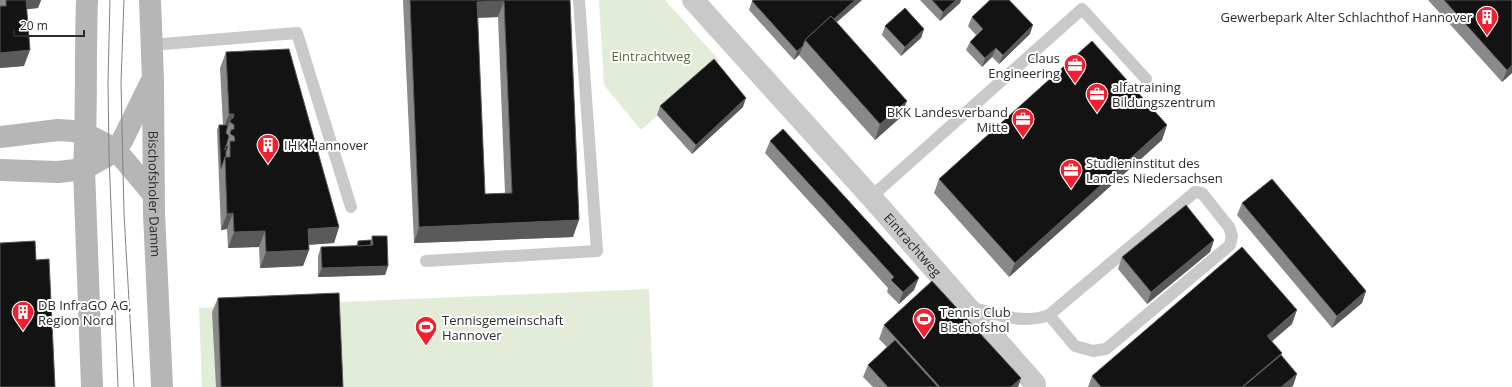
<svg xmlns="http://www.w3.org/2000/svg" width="1512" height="387" font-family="'Open Sans',sans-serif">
<rect width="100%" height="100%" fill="#fff"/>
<g fill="#e3ecd8">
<path d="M599 0H665L720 61 641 130 604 85Z"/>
<path d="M649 289 653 387H202L199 308Z"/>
</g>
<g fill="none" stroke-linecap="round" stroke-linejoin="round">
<g stroke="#c9c9c9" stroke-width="12">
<path d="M151 45 297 33 351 207"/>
<path d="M871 197 1082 9 1146 79"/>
<path d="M426 261 597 251 579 0"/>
<path d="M970 307C996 314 1023 325 1049 315L1195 192 1202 193 1229 227 1232 236 1230 245 1106 349 1093 351 1075 346 1049 315"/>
</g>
<path stroke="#c9c9c9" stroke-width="22" id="s1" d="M693 0 871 197 1035 384"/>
<g stroke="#b6b6b6" stroke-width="22">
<path d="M87 0C85 56 87 113 84 169L92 387"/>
<path id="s2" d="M150 0 153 80 154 214 162 387"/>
<path d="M0 137 58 130 73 131 86 134 115 149 153 194"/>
<path d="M0 170 58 172 84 169 109 155 122 141 150 84"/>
</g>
<g stroke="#818181" stroke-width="1">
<path d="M110 0 108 81 109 155 118 387"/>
<path d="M124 0 121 82 124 214 134 387"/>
</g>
</g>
<g fill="#898989" fill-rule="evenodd">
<path d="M0 0H41L38 8 27 9 24 66 0 68Z"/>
<path d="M403 0H570L573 237 414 243ZM498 17 505 193 485 194 477 18Z"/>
<path d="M754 0H862L837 22 901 117 875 140 799 55 794 60 749 10 752 1Z"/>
<path d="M920 0H961L960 3 940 21Z"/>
<path d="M1428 0H1512V73L1502 82Z"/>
<path d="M972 17 1030 34 999 64 992 57 982 67 966 50 970 42 976 35 968 26Z"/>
<path d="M885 26 924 29 921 38 901 56 882 35Z"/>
<path d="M226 52 339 227 334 243 309 245V250L303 266 260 268 259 247 228 248 227 229 221 230 217 130 219 125H223L220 68Z"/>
<path d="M660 106 743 107 692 154 657 115Z"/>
<path d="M1167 125 1162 140 1009 277 934 193 939 179Z"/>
<path d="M770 141 914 290 899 304 887 292 888 288 765 153Z"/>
<path d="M1242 203 1366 291 1362 303 1332 328 1237 215Z"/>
<path d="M372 236 388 266 385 275 318 277V256L321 247 356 246 358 241 371 240Z"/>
<path d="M1214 240 1210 252 1147 304 1118 269 1122 257Z"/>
<path d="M218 298 343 387H216L212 312Z"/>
<path d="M1292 324 1272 341 1282 353 1281 355 1293 386 1291 387H1088L1092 376Z"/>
<path d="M884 325 1021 378 1018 387H873L863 377 868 365 887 347 879 339Z"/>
</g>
<g fill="#5a5a5a">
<path d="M23 0H41L38 8 20 10Z"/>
<path d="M855 0H862L810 45 807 42Z"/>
<path d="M956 0H961L960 3 940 21 943 12Z"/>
<path d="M504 1 498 17 471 18 477 2Z"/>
<path d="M1033 25 1030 34 999 64 1003 55Z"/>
<path d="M924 29 921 38 901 56 905 47Z"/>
<path d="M803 46 799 55 794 60 797 51Z"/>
<path d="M996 48 992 57 982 67 985 58Z"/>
<path d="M30 50 24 66 0 68V53Z"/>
<path d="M1512 65V73L1502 82 1507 70Z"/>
<path d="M746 98 743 107 692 154 696 145Z"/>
<path d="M907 101 901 117 875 140 880 124Z"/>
<path d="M229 114H234L230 122 231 119 227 130H223Z"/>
<path d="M1167 125 1162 140 1009 277 1015 263Z"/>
<path d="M233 213 227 229 221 230 227 214Z"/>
<path d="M579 220 573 237 414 243 419 227Z"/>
<path d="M339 227 334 243 302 245 308 229Z"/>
<path d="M265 231 259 247 228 248 234 232Z"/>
<path d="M1214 240 1210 252 1147 304 1151 292Z"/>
<path d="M309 250 303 266 260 268 266 252Z"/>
<path d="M388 266 385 275 318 277 322 268Z"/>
<path d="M919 278 914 290 899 304 903 292Z"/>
<path d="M1366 291 1362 303 1332 328 1337 316Z"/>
<path d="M1297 310 1292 324 1262 350 1267 336Z"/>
<path d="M1282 353 1276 367 1253 387H1242Z"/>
<path d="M1297 374 1293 386 1291 387H1281Z"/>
<path d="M1021 378 1018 387H1011Z"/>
</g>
<g fill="#131313" stroke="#5a5a5a" fill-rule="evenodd">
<path d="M6 0H26L30 50 0 53V6H6Z"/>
<path d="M410 0H570L579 220 419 227ZM504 1 512 193 485 194 477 2Z"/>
<path d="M754 0H855L834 19 831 16 805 40 803 46 797 51 752 1Z"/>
<path d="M932 0H956L943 12Z"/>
<path d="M990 0H1009L1033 25 1003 55 996 48 985 58 970 42 983 29 972 17Z"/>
<path d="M1444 0H1512V65L1507 70Z"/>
<path d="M905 8 924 29 905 47 885 26Z"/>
<path d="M831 16 907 101 880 124 805 40Z"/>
<path d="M1092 41 1167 125 1015 263 939 179Z"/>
<path d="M289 49 339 227 308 229 309 250 266 252 265 231 234 232 233 213 227 214 225 157H230V141H235L234 136 230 134 231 130 234 129V125L230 122 231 119 233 118 234 114H229L226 52Z"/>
<path d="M714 59 746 98 696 145 660 106Z"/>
<path d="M219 125H228L226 133 229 136 225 150 226 145 228 146 226 152V157H225L221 169Z"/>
<path d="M783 129 919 278 903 292 891 280 894 277 770 141Z"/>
<path d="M1272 179 1366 291 1337 316 1242 203Z"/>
<path d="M1186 205 1214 240 1151 292 1122 257Z"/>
<path d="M372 236H387L388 266 322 268 321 247 373 245Z"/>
<path d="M371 240V245L358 246V241Z"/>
<path d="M35 241 36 260 49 259 55 387H0V243Z"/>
<path d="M1242 247 1297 310 1267 336 1282 353 1242 387H1101L1092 376Z"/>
<path d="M932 281 1021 378 1011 387H940L884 325Z"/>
<path d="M339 293 343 387H221L218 298Z"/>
<path d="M895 340 938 387H888L868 365Z"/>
<path d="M1281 355 1297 374 1281 387H1243Z"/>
</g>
<defs>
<g id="building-pin" transform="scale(1.15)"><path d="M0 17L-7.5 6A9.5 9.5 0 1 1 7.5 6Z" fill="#f31f2f" stroke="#fff"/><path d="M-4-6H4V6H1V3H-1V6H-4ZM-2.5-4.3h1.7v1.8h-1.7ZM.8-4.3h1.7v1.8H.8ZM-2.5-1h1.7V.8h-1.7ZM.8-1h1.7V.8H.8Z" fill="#fff"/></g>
<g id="office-pin" transform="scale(1.15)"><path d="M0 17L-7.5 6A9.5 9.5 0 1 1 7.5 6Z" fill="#f31f2f" stroke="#fff"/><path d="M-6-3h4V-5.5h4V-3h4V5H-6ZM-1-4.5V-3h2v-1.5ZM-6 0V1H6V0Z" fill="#fff"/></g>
<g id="stadium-pin" transform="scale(1.15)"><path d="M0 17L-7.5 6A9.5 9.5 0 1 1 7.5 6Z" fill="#f31f2f" stroke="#fff"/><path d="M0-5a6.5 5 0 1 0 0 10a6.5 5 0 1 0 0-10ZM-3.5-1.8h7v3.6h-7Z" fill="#fff"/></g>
</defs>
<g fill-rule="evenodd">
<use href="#building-pin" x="1487" y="17"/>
<use href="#office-pin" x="1075" y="65"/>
<use href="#office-pin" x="1097" y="94"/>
<use href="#office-pin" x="1023" y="119"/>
<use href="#building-pin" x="268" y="145"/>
<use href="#office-pin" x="1071" y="170"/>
<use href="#building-pin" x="23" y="312"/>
<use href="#stadium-pin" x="924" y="319"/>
<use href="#stadium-pin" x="426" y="327"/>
</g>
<g text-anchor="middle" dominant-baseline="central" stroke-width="4" stroke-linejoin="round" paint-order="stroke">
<g font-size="13" fill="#2c2c2c" stroke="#fff" text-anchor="start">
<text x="1472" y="17" text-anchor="end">Gewerbepark Alter Schlachthof Hannover</text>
<text x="1060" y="58" text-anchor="end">Claus<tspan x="1060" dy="15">Engineering</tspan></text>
<text x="1112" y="87">alfatraining<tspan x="1112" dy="15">Bildungszentrum</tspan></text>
<text x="1008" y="112" text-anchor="end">BKK Landesverband<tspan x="1008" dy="15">Mitte</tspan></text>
<text x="284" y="145">IHK Hannover</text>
<text x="1086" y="163">Studieninstitut des<tspan x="1086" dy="15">Landes Niedersachsen</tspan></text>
<text x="38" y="305">DB InfraGO AG,<tspan x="38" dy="15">Region Nord</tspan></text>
<text x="940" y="312">Tennis Club<tspan x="940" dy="15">Bischofshol</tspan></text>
<text x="442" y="320">Tennisgemeinschaft<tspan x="442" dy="15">Hannover</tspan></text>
</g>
<g font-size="13" fill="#4f6b37" stroke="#fff">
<text x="651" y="56">Eintrachtweg</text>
</g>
<g font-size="13" fill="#2c2c2c" stroke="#fff">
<text stroke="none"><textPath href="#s2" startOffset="194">Bischofsholer Damm</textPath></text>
<text stroke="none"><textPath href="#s1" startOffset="329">Eintrachtweg</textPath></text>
</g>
</g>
<path d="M14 30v6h70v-6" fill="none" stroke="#2c2c2c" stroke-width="2"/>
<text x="20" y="30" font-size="12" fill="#2c2c2c" stroke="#ffffff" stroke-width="3" paint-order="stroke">20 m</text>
</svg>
